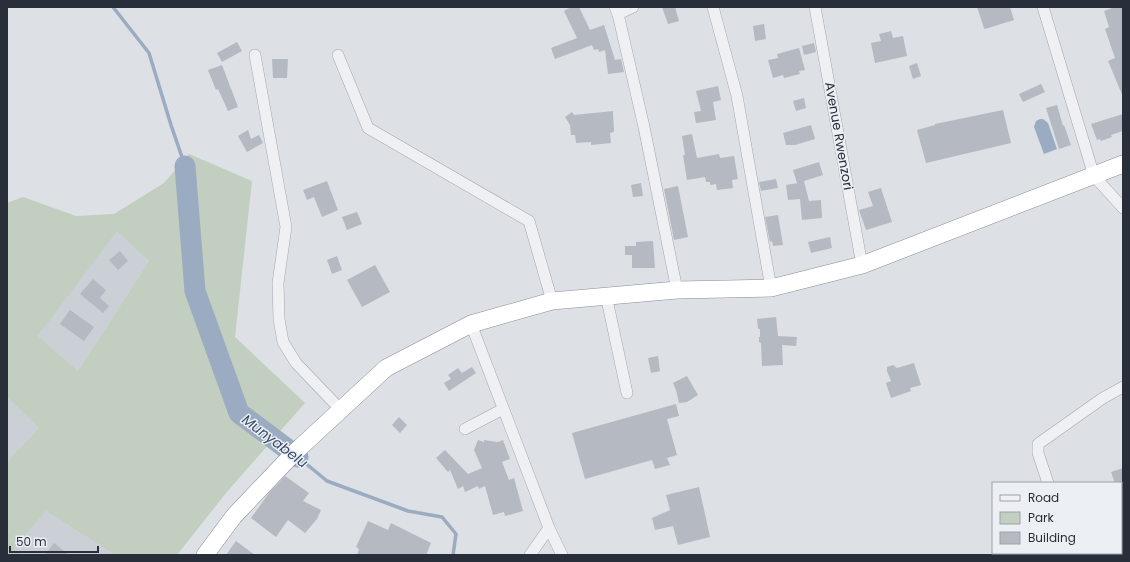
<svg xmlns="http://www.w3.org/2000/svg" width="1130" height="562" font-family="Poppins,sans-serif">
<rect width="100%" height="100%" fill="#dde0e5"/>
<g fill="#cbcfd6">
<path d="M117 230 149 261 78 371 38 336Z"/>
<path d="M7 397 39 428 7 462Z"/>
<path d="M46 511 115 555H22L14 548Z"/>
</g>
<path fill="#c2cebf" fill-rule="evenodd" d="M189 154 252 181 235 337 305 403 226 493 177 555H115L46 511 14 548 22 555H7V462L39 428 7 397V203L23 197 76 216 114 214 164 183ZM117 231 149 261 78 371 38 336Z"/>
<path fill="#9bacc2" d="M1040 119H1043L1048 123 1057 149 1044 154 1034 127 1036 121Z"/>
<g fill="none" stroke-linecap="round" stroke-linejoin="round">
<g stroke="#9bacc2" stroke-width="3.5">
<path d="M113 7 149 53 171 125 185 166"/>
<path d="M298 457 327 481 408 511 442 517 456 534 453 555"/>
</g>
<path stroke="#9bacc2" stroke-width="21" d="M185 166 195 291 239 413 298 457"/>
</g>
<g fill="#b5b9c1">
<path d="M571 7H579L590 30 604 25 615 60 621 59 624 72 608 74 605 50 599 52 598 49 594 50 592 45 555 59 551 48 577 38 564 11Z"/>
<path d="M662 7H675L679 21 668 24Z"/>
<path d="M977 7H1010L1014 20 985 29 984 28Z"/>
<path d="M1115 7H1123V97L1108 61 1115 58 1105 29 1109 27 1104 11Z"/>
<path d="M764 24 766 39 755 41 753 26Z"/>
<path d="M891 31 893 38 903 36 907 56 875 63 871 43 881 41 879 34Z"/>
<path d="M237 42 242 51 222 62 217 53Z"/>
<path d="M814 43 816 52 804 55 802 46Z"/>
<path d="M799 48 805 70 799 71 800 74 784 78 783 75 773 78 768 60 778 58 777 54Z"/>
<path d="M272 59H288L287 78H273Z"/>
<path d="M917 63 921 76 913 79 909 66Z"/>
<path d="M222 65 238 107 228 111 218 89 216 90 208 70Z"/>
<path d="M1041 84 1045 92 1023 102 1019 94Z"/>
<path d="M718 86 721 100 713 102 716 120 696 123 694 112 701 111 696 91Z"/>
<path d="M804 98 806 108 796 111 793 101Z"/>
<path d="M1057 105 1063 126 1064 125 1071 145 1059 149 1046 108Z"/>
<path d="M1003 110 1011 143 926 163 917 130 935 125V124Z"/>
<path d="M613 111 614 132 610 133 611 143 591 145V142L576 143 575 135H571L570 125 565 117 572 112 574 115Z"/>
<path d="M1123 114V131L1111 135 1112 137 1101 141 1100 139 1097 140 1091 124Z"/>
<path d="M811 125 815 139 795 145H786L783 133Z"/>
<path d="M248 130 251 139 259 135 263 143 247 152 238 136Z"/>
<path d="M692 134 697 158 719 154 720 158 734 156 738 179 732 180 733 188 717 190 716 184 710 185V182H706L705 177 687 180 683 155H685L682 136Z"/>
<path d="M819 162 823 175 804 181 809 201 821 200 822 218 802 220 800 199 788 200 786 185 798 183H797L793 170Z"/>
<path d="M776 179 778 188 761 191 759 182Z"/>
<path d="M327 181 338 210 322 217 314 197 307 200 303 190Z"/>
<path d="M641 183 643 196 633 197 631 185Z"/>
<path d="M678 186 688 237 674 240 664 189Z"/>
<path d="M881 188 892 222 866 230 859 210 873 206 868 192Z"/>
<path d="M357 212 362 224 347 230 342 217Z"/>
<path d="M778 215 783 245 773 246 772 241 770 242 765 217Z"/>
<path d="M830 237 832 248 811 253 808 242Z"/>
<path d="M653 241 655 268H632V255H625V246H636V242Z"/>
<path d="M120 251 128 261 118 270 109 260Z"/>
<path d="M337 256 342 270 332 274 327 260Z"/>
<path d="M375 265 390 292 362 307 347 280Z"/>
<path d="M93 279 106 290 100 298 109 306 103 313 80 294Z"/>
<path d="M70 310 94 327 84 341 60 324Z"/>
<path d="M776 317 778 336 797 337 796 346 782 345 783 365 762 366 761 343 759 342V337H760V329H758L757 319Z"/>
<path d="M658 356 660 371 651 373 648 358Z"/>
<path d="M914 363 921 385 910 388 911 391 891 398 886 383 891 381 887 371V367L893 365 897 368Z"/>
<path d="M472 367 476 373 449 391 444 383 451 379 448 375 458 368 462 373Z"/>
<path d="M687 376 698 395 687 402 679 403 676 390 673 383Z"/>
<path d="M676 404 679 416 667 419 677 455 667 458 670 465 655 469 652 460 585 479 572 433Z"/>
<path d="M399 417 407 425 400 433 392 425Z"/>
<path d="M478 440 484 442V440L498 442 503 440 510 459 502 462 509 480 514 478 523 511 505 516 504 512 493 515 485 486 479 489 478 486 465 492 463 486 458 489 450 470 448 472 436 458 445 450 468 474 482 468 474 450Z"/>
<path d="M1123 468V483H1115L1111 472Z"/>
<path d="M285 476 309 493 303 501 321 510 317 519 305 533 288 520 276 537 251 518 269 493Z"/>
<path d="M699 487 710 537 678 545 673 526 655 530 652 518 670 510 666 495Z"/>
<path d="M368 521 388 530 391 523 431 543 426 555H357L359 549 356 547Z"/>
<path d="M236 541 255 555H226Z"/>
<path d="M54 543 69 555H45Z"/>
</g>
<g fill="none" stroke-linecap="round" stroke-linejoin="round">
<g stroke="#a3a7ae" stroke-width="12">
<g id="minor">
<path d="M615 7 618 14 644 127 677 290"/>
<path d="M713 7 737 96 771 288"/>
<path d="M815 7 862 265"/>
<path d="M1043 7 1094 176 1123 208"/>
<path d="M618 14 633 7"/>
<path d="M255 55 286 227 278 283 279 319 283 342 296 363 340 409"/>
<path d="M338 55 368 128 529 221 552 301"/>
<path d="M606 295 627 393"/>
<path d="M471 324 549 528 562 555"/>
<path d="M465 429 503 409"/>
<path d="M1048 483 1038 453V444L1103 398 1123 387"/>
<path d="M530 555 549 528"/>
</g>
</g>
<g stroke="#868d9a" stroke-width="18">
<path id="highway" d="M205 555 234 516 293 454 386 368 471 324 552 301 677 290 771 288 862 265 1123 164"/>
</g>
<use href="#minor" stroke="#eff0f4" stroke-width="11"/>
<use href="#highway" stroke="#fff" stroke-width="17"/>
</g>
<g text-anchor="middle" dominant-baseline="central" stroke-width="3" stroke-linejoin="round" paint-order="stroke">
<g font-size="13" fill="#282e3a" stroke="#eceff3">
<text transform="translate(839 136) rotate(80)">Avenue Rwenzori</text>
</g>
<g font-size="14" font-style="italic" fill="#374c69" stroke="#eceff3">
<text transform="translate(275 441) rotate(37)">Munyabelu</text>
</g>
</g>
<rect width="1130" height="562" fill="none" stroke="#282e3a" stroke-width="16"/>
<rect x="992" y="482" width="130" height="72" fill="#eceff3" stroke="#9ea2a9"/>
<rect x="1000" y="495" width="20" height="6" fill="#eff0f4" stroke="#9ea2a9"/>
<text x="1028" y="502" font-size="12" fill="#282e3a">Road</text>
<rect x="1000" y="512" width="20" height="12" fill="#c2cebf" stroke="#9ea2a9"/>
<text x="1028" y="522" font-size="12" fill="#282e3a">Park</text>
<rect x="1000" y="532" width="20" height="12" fill="#b5b9c1" stroke="#9ea2a9"/>
<text x="1028" y="542" font-size="12" fill="#282e3a">Building</text>
<path d="M10 546v6h88v-6" fill="none" stroke="#282e3a" stroke-width="2"/>
<text x="16" y="546" font-size="12" fill="#282e3a" stroke="#eceff3" stroke-width="3" paint-order="stroke">50 m</text>
</svg>
